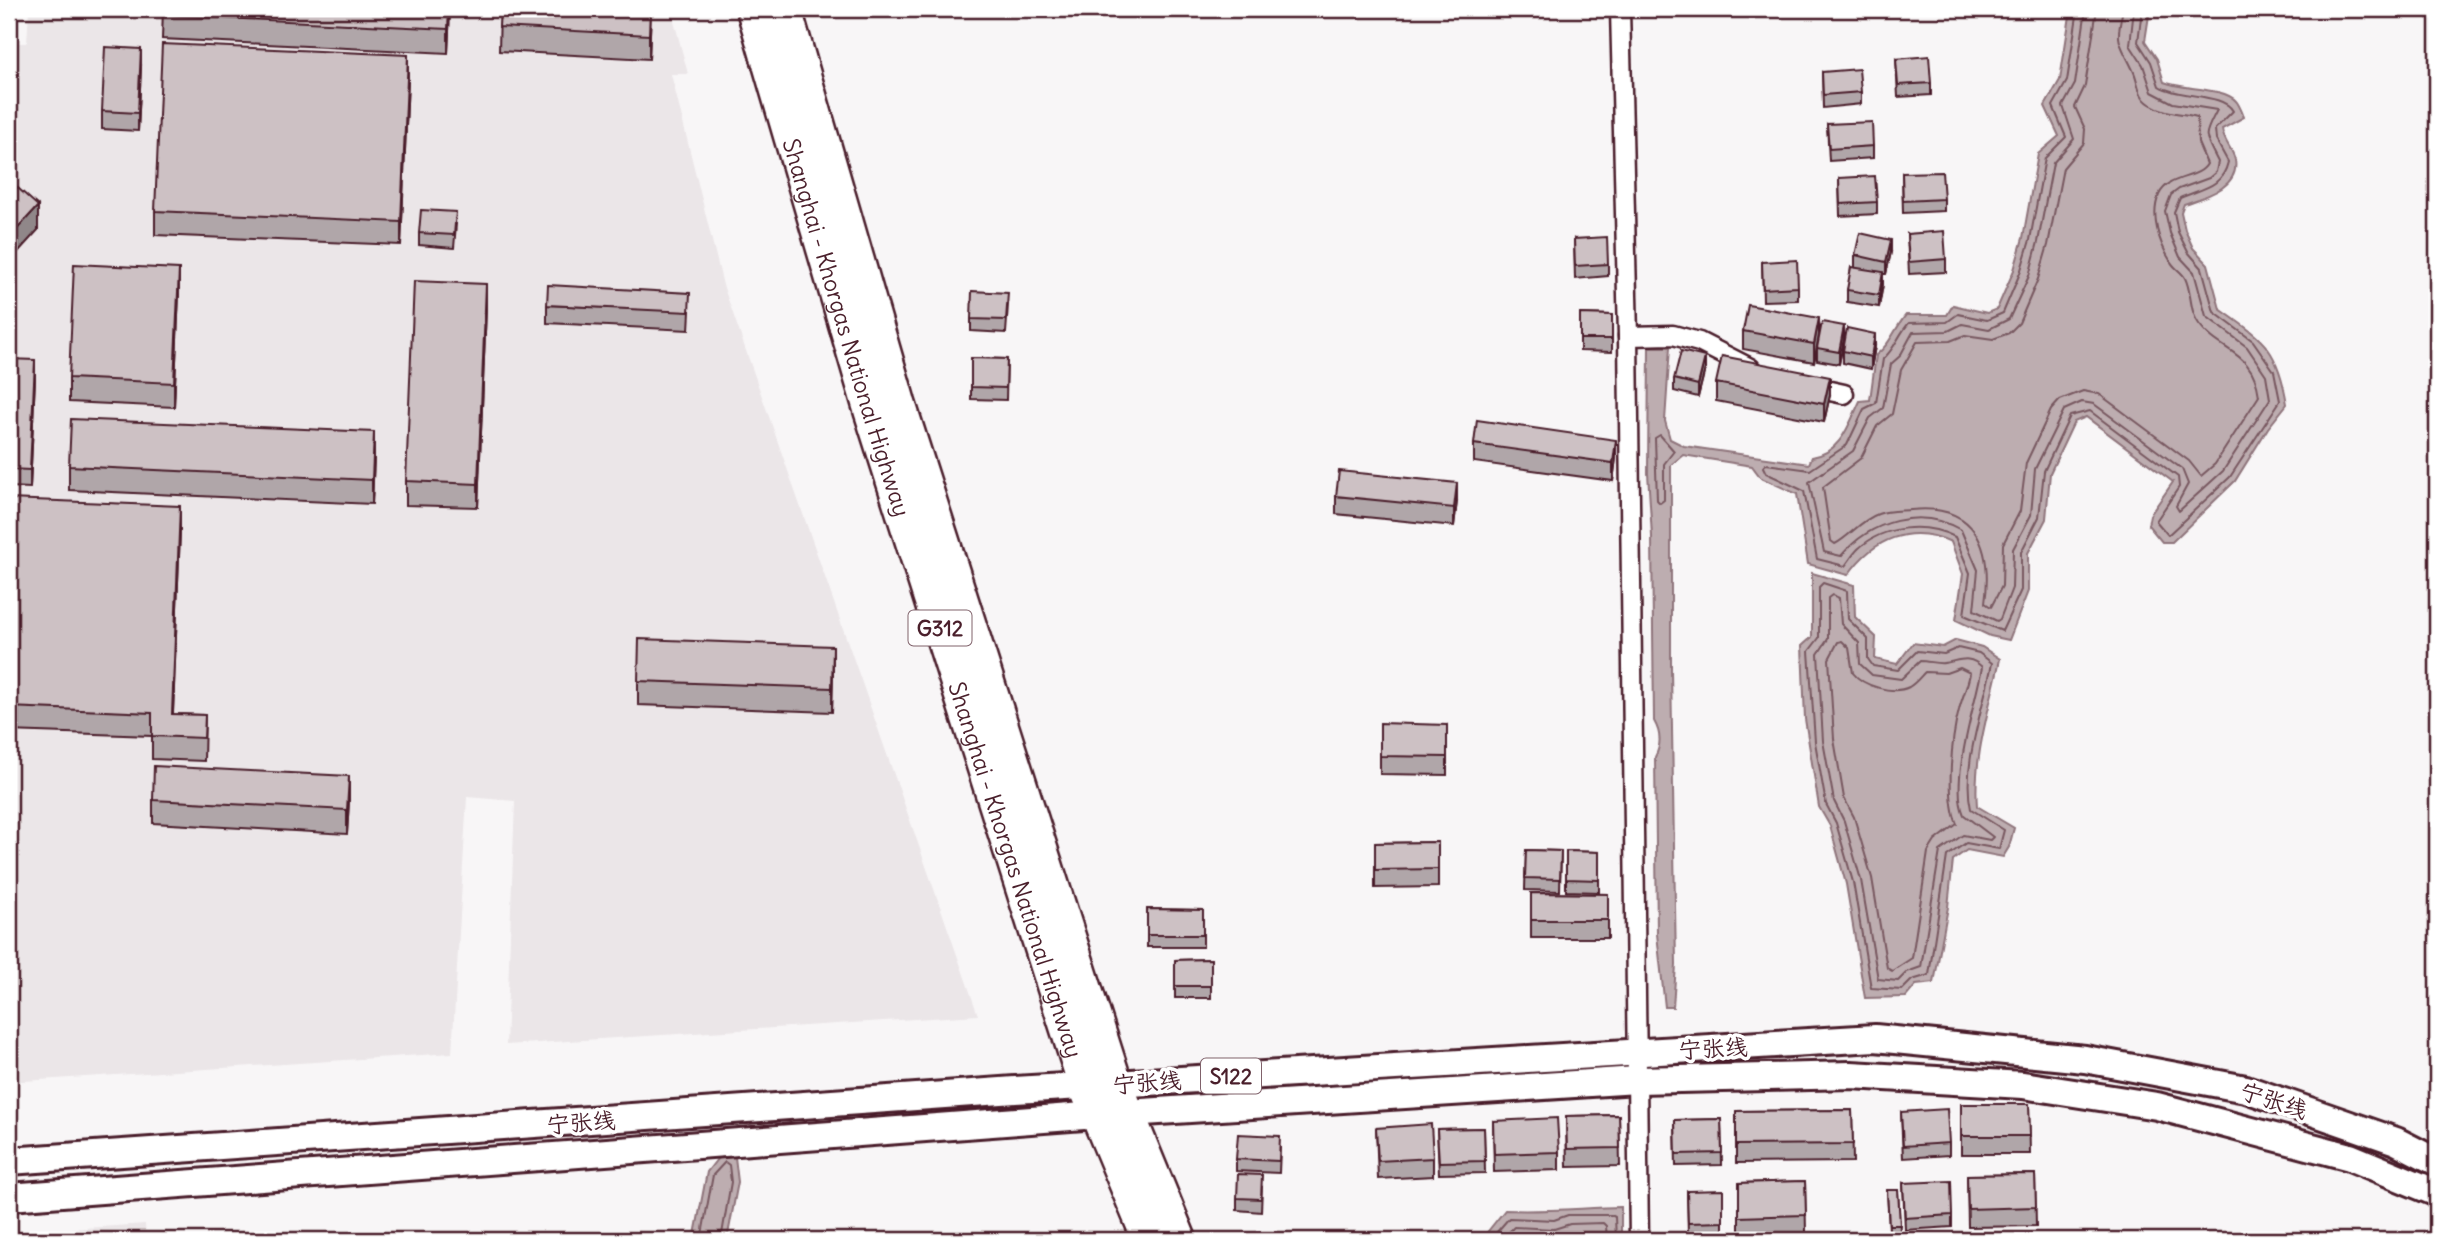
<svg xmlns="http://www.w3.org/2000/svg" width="2446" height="1249" font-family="Delius,'LXGW WenKai TC',sans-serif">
<rect width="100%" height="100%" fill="#f8f6f7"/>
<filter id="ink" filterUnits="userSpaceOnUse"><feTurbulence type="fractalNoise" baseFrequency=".0143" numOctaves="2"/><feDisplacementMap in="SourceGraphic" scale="14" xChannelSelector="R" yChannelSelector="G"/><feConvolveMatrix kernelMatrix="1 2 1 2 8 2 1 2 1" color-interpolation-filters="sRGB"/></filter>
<g filter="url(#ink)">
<g fill="#ebe6e8">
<path d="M29 9H671L688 74H671L723 285 978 1015 506 1045 515 801 467 797 452 1053 9 1082V43H27Z"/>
<path d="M145 1224 146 1240H9V1233Z"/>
</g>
<g fill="#bdadb0" stroke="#8f747b" stroke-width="2">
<path d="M2071 9H2150L2145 41 2157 59 2164 82C2182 90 2224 87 2236 101 2239 104 2242 112 2244 117L2222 129C2223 141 2233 149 2235 160 2240 188 2204 197 2184 204L2181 212 2185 230 2193 248 2208 264 2220 309C2264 340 2278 348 2287 404L2268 428 2235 481 2172 542H2162L2148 525 2150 515 2173 482 2086 417 2074 422 2050 473 2046 519 2028 553V591L2009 640 1990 636 1956 620 1963 574 1951 542C1910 523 1873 539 1848 575L1808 564 1797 494 1761 478 1752 466 1683 455 1671 465V669L1676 965 1673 1007H1665L1657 934 1655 757C1662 744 1661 733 1654 721L1652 536 1648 473 1649 347H1670L1665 421 1670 439 1684 446 1809 464 1812 457C1841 453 1849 424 1860 401L1870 400 1876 355C1890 345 1895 328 1906 315H1947L1953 305 1987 313 1997 309 2014 270 2023 238 2038 154 2059 136 2045 106 2060 80Z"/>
<path d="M1812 573 1854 585 1855 617 1876 637 1875 659 1897 664 1913 643 1943 647 1956 640 1982 647 2000 659C1990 707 1973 756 1977 806L2014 828 2009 847 2003 857 1967 850 1953 860 1948 907 1934 983 1916 985 1906 997 1865 998 1846 884 1830 826 1819 807 1805 719 1802 646 1812 637Z"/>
<path d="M721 1154 735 1157 738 1182 727 1240H694L707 1172Z"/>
<path d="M1621 1207V1240H1481L1505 1210C1545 1212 1581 1208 1621 1207Z"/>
</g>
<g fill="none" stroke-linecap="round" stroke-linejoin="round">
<g stroke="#785860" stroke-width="2">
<path d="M2078 9 2067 81 2053 106 2066 137 2045 158 2030 240 2020 273 2003 313 1987 320 1958 314 1947 322 1909 323C1898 335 1895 349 1883 359L1876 403 1864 409 1847 445 1810 470 1766 464 1763 467 1766 473 1804 491 1817 559 1845 566C1849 561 1853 554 1858 549 1884 525 1925 522 1955 537L1970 573 1964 615 2002 631 2021 590V552L2039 517 2044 471 2070 416 2090 411 2178 477 2179 487 2156 521 2168 535 2230 477 2280 401 2274 371 2253 341 2214 312 2202 268 2188 252 2178 232 2174 212 2180 198C2202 188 2222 188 2228 162L2216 140 2215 129 2233 111C2224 93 2178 98 2159 86L2151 62 2138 42 2142 9"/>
<path d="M2086 9 2075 84 2063 106 2074 139 2053 163 2038 242 2029 276 2009 319 1989 329 1962 324 1948 331 1913 332 1900 356 1891 364 1883 408 1870 418 1853 451 1809 482 1824 552 1841 556C1870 521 1920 506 1961 530L1978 570 1974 610 1997 621 2000 619 2012 588 2013 549 2031 515 2035 469 2064 410 2082 402 2094 404 2182 469 2188 484 2176 506 2179 511 2223 471 2270 399 2266 375 2247 347 2206 316 2194 272 2180 257 2170 233 2165 211 2171 195 2179 189 2209 178 2216 172 2218 162C2203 132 2203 138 2217 110L2173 103 2152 92 2143 65 2130 45 2134 9"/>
<path d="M2097 9 2085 86 2075 107 2085 129 2084 143 2063 168 2048 245 2038 279 2019 323 2009 333 1993 339 1965 335 1950 341 1917 342 1901 370 1892 414 1877 426 1861 458 1823 487 1831 541 1835 544C1849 537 1861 520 1878 514 1888 510 1900 511 1911 510 1975 503 1993 546 1985 603L1991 607 2002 586 2003 544 2020 511 2026 463 2051 410 2060 400 2083 391 2099 394 2189 461 2201 476 2215 464 2259 396C2253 349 2221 354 2199 324 2189 311 2192 292 2185 278 2182 272 2174 268 2171 262 2159 243 2150 216 2159 195 2169 174 2198 180 2207 164L2198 143 2197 117C2181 113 2164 113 2150 104 2137 96 2139 82 2133 70 2119 40 2115 45 2123 9"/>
<path d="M1660 435 1674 451 1664 464V500L1660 503 1657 500 1655 438Z"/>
<path d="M1823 583 1847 591 1848 619 1868 639V659L1873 666 1898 670 1917 651 1944 654 1958 648 1979 653 1992 663C1984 707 1961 765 1971 809L2004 830 1999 849 1966 843 1947 856 1929 975 1912 980 1902 990 1871 988 1853 882 1836 823 1826 804 1815 742 1809 651 1819 638V587Z"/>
<path d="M1832 595 1839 598 1841 624 1859 643 1860 664 1872 675 1901 679 1920 661C1928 661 1937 664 1944 663 1959 661 1969 654 1982 667 1976 703 1949 782 1964 815L1993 837 1990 840 1963 835 1940 851 1921 967 1907 972 1898 981 1878 979 1861 880 1844 821 1834 801 1823 741 1818 654 1828 639V598Z"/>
<path d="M1842 641 1849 648 1853 673C1863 686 1893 695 1909 687 1916 683 1920 677 1925 672L1946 673 1960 668 1970 673C1968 686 1962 697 1959 710 1951 739 1946 798 1957 824L1935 841 1928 852 1912 958 1892 971 1887 968 1872 878 1854 817 1844 798 1834 739 1829 659 1838 642Z"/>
<path d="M701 1240 713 1175 725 1162 729 1165 731 1182 721 1240"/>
<path d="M1490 1240 1509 1218 1554 1220 1568 1215H1611L1615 1217 1616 1240"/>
<path d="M1501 1240 1514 1227 1554 1229 1570 1224 1603 1223 1606 1226 1607 1240"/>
<path d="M1515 1240 1519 1237 1554 1239 1593 1234 1597 1240"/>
</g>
<g stroke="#4a1f2b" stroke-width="23">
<g id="street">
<path d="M1620 9 1628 336 1639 1240"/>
<path d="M1628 336 1673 335 1699 342 1750 368"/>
<path d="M1807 386 1844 394"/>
</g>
</g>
<g stroke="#4a1f2b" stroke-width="32">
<g id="primary">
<path d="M9 1161 1015 1090 1875 1038 2085 1059 2246 1089 2396 1141 2437 1162"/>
<path d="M9 1197 1097 1115 1637 1080 1851 1075 2023 1085 2157 1106 2350 1157 2437 1193"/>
</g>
</g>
<g stroke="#4a1f2b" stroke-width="37">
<g id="highway">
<path id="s1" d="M753 9 871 413 1085 1086 1149 1240"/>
<path d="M785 9 899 403 1116 1084 1180 1240"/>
</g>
</g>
<use href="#street" stroke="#fff" stroke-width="18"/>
<use href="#primary" stroke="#fff" stroke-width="26"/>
<use href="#highway" stroke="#fff" stroke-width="32"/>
</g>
<g fill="#b0a6a9" stroke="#4a1f2b" stroke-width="2">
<path d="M163 9H450L448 53 162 39Z"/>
<path d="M500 9H651L649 59 499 51Z"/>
<path d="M1109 9H1148V15L1109 12Z"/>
<path d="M1896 59 1931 83V95L1898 97Z"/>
<path d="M141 67 138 131 102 129V111Z"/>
<path d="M1822 72 1861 92V104L1823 108Z"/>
<path d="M408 79 401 245 155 235V211Z"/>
<path d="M1827 124 1873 146V158L1829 161Z"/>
<path d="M1902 173 1944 199V211L1903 213Z"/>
<path d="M1839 178 1877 202V214L1840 216Z"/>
<path d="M456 224 454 248 419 245V233Z"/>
<path d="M1907 234 1946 259V272L1909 274Z"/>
<path d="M1574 239 1608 264V276L1575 279Z"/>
<path d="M1891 252 1886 274H1883V284L1879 307 1847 302V290L1855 267V255Z"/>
<path d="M1762 262 1798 287V300L1763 301Z"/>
<path d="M179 293 174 407 69 402V378Z"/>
<path d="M547 305 690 311 689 330 547 323Z"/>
<path d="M1008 305 1006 333 971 331V319Z"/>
<path d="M486 308 478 507 406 505V481Z"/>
<path d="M1580 314 1612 315V352L1580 351Z"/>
<path d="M1743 331 1819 336 1814 362 1743 349Z"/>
<path d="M1844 338 1839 364 1817 360V348Z"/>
<path d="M1875 346 1871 369 1843 363V351Z"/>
<path d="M971 358 1007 359 1006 400 971 399Z"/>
<path d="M9 359 35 378 30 488 9 487Z"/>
<path d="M1705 369 1698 397 1674 391V379Z"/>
<path d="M1716 383 1830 395 1824 422 1716 401Z"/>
<path d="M1474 444 1616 458 1613 481 1474 462Z"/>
<path d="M374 456 372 504 69 490V466Z"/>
<path d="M1336 496 1457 501 1454 526 1336 514Z"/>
<path d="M9 499 180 530 173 714 205 715 204 761 152 759V736L9 731Z"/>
<path d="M833 670 832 712 638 705V681Z"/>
<path d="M1447 725V775L1380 774V756Z"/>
<path d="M153 800H349L347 834 153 823Z"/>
<path d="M1438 842V887L1375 888V843Z"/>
<path d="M1526 850 1561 851 1560 891 1525 890Z"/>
<path d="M1566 851 1599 852V892L1566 891Z"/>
<path d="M1531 893 1608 894V938H1531Z"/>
<path d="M1147 909 1203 910V947H1147Z"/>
<path d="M1211 959V998H1175V960Z"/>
<path d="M1961 1104H2029L2030 1154H1961Z"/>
<path d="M1852 1110 1853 1162 1736 1163V1111Z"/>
<path d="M1901 1112 1949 1143V1155L1903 1158Z"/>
<path d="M1619 1115 1620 1166 1567 1167 1566 1116Z"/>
<path d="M1721 1119 1722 1165 1676 1166 1675 1120Z"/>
<path d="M1493 1121 1559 1152V1170L1494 1172Z"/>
<path d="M1376 1128 1433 1158V1176L1378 1179Z"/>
<path d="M1484 1128 1485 1173 1439 1174 1437 1129Z"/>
<path d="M1280 1148 1279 1173 1236 1171V1159Z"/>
<path d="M2035 1174 2036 1226 1968 1227 1967 1175Z"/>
<path d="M1805 1181 1806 1233 1739 1235V1183Z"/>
<path d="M1903 1183 1952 1215V1227L1905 1230Z"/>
<path d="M1262 1187 1261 1212 1237 1210V1198Z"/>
<path d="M1887 1190H1898L1900 1231H1889Z"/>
<path d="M1687 1191 1723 1222V1234L1688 1235Z"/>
</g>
<g fill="#908789" stroke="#4a1f2b" stroke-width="2">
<path d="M449 9H450L448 53V29Z"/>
<path d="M650 9H651L649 59V35Z"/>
<path d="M141 49V67L138 131V113Z"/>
<path d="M408 55V79L401 245V222Z"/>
<path d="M38 206V230L9 262V238Z"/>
<path d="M1891 240V252L1886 274V262Z"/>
<path d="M179 269V293L174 407V383Z"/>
<path d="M1883 272V284L1879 307V295Z"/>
<path d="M486 284V308L478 507V484Z"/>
<path d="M1819 318V336L1814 362V344Z"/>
<path d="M1844 326V338L1839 364V352Z"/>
<path d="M1875 334V346L1871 369V357Z"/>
<path d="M1705 357V369L1698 397V385Z"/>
<path d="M35 360V378L30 488V470Z"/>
<path d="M1830 377V395L1824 422V404Z"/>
<path d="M374 432V456L372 504V480Z"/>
<path d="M1616 440V458L1613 481V463Z"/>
<path d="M1457 483V501L1454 526V508Z"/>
<path d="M180 506V530L172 737V714Z"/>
<path d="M833 646V670L832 712V688Z"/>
<path d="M349 776V800L347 834V810Z"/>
</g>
<g fill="#cdc1c4" stroke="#4a1f2b" stroke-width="2">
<path d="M163 9H449L448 29 162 15Z"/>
<path d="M500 9H650L649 35 499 27Z"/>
<path d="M162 44 408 55 401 222 155 211Z"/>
<path d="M105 47 141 49 138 113 102 111Z"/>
<path d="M1929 56 1931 83 1898 85 1896 59Z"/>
<path d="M1859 69 1861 92 1823 95 1822 72Z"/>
<path d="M1872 122 1873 146 1829 149 1827 124Z"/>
<path d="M1942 172 1944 199 1903 201 1902 173Z"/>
<path d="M1875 176 1877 202 1840 204 1839 178Z"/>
<path d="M9 180 38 206 9 238Z"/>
<path d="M421 210 456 212 454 235 419 233Z"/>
<path d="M1944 231 1946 259 1909 262 1907 234Z"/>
<path d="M1860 233 1891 240 1886 262 1855 255Z"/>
<path d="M1607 237 1608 264 1575 266 1574 239Z"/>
<path d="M1797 260 1798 287 1763 289 1762 262Z"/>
<path d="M74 264 179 269 174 383 69 378Z"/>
<path d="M1851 267 1883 272 1879 295 1847 290Z"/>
<path d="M414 281 486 284 478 484 406 481Z"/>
<path d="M548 285 690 293 689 312 547 305Z"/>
<path d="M972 291 1008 293 1006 320 971 319Z"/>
<path d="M1748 305 1819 318 1814 344 1743 331Z"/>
<path d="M1580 314 1612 315V339H1580Z"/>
<path d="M1822 322 1844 326 1839 352 1817 348Z"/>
<path d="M1847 328 1875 334 1871 357 1843 351Z"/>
<path d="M1681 351 1705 357 1698 385 1674 379Z"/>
<path d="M1722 356 1830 377 1824 404 1716 383Z"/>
<path d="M971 358 1007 359 1006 388 971 387Z"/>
<path d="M9 359 35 360 30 470 9 469Z"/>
<path d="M71 419 374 432 372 480 69 466Z"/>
<path d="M1477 420 1616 440 1613 463 1474 444Z"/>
<path d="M1339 471 1457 483 1454 508 1336 496Z"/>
<path d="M9 499 180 506 172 714 205 715 204 738 152 736V713L9 707Z"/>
<path d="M639 639 833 646 832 688 638 681Z"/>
<path d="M1380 723 1447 725V757L1380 756Z"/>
<path d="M154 766 349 776 347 810 153 800Z"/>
<path d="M1438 842V869L1375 870V843Z"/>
<path d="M1526 850 1561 851 1560 879 1525 878Z"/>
<path d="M1566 851 1599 852V880L1566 879Z"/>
<path d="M1531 893 1608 894V920H1531Z"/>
<path d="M1147 909 1203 910V935H1147Z"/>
<path d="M1211 959V986H1175V960Z"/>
<path d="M1961 1104H2029L2030 1136H1961Z"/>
<path d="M1947 1109 1949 1143 1903 1146 1901 1112Z"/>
<path d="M1852 1110 1853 1144 1736 1145V1111Z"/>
<path d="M1619 1115 1620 1148 1567 1149 1566 1116Z"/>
<path d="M1557 1118 1559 1152 1494 1154 1493 1121Z"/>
<path d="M1721 1119 1722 1153 1676 1154 1675 1120Z"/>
<path d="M1431 1124 1433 1158 1378 1161 1376 1128Z"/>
<path d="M1484 1128 1485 1161 1439 1162 1437 1129Z"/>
<path d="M1238 1134 1280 1136 1279 1161 1236 1159Z"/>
<path d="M1238 1174 1262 1175 1261 1199 1237 1198Z"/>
<path d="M2035 1174 2036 1207 1968 1209 1967 1175Z"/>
<path d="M1805 1181 1806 1215 1739 1217V1183Z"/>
<path d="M1951 1181 1952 1215 1905 1218 1903 1183Z"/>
<path d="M1723 1190V1222L1688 1223 1687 1191Z"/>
<path d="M1887 1190H1898L1900 1225H1889Z"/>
</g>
</g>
<g text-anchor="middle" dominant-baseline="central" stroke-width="7" stroke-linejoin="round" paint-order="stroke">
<g fill="#fff" stroke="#80626b" stroke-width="2">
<rect x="908.5" y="610.5" width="63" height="35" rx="5"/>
<rect x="1201" y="1058.5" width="60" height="35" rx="5"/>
</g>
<g font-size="21" font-weight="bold" fill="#4a1f2b">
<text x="940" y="628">G312</text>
<text x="1231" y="1076">S122</text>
</g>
<g font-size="23" fill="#4a1f2b" stroke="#fff">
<text stroke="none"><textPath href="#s1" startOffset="332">Shanghai - Khorgas National Highway</textPath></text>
<text stroke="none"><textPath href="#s1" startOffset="900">Shanghai - Khorgas National Highway</textPath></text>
<text transform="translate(1713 1048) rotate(-3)">宁张线</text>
<text transform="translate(1147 1082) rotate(-4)">宁张线</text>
<text transform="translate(2274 1100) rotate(18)">宁张线</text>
<text transform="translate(581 1122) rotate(-4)">宁张线</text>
</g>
</g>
<rect width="2446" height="1249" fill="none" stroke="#fff" stroke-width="35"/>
<rect x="18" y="18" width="2411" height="1214" fill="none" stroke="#4a1f2b" stroke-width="2.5" filter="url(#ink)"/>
</svg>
